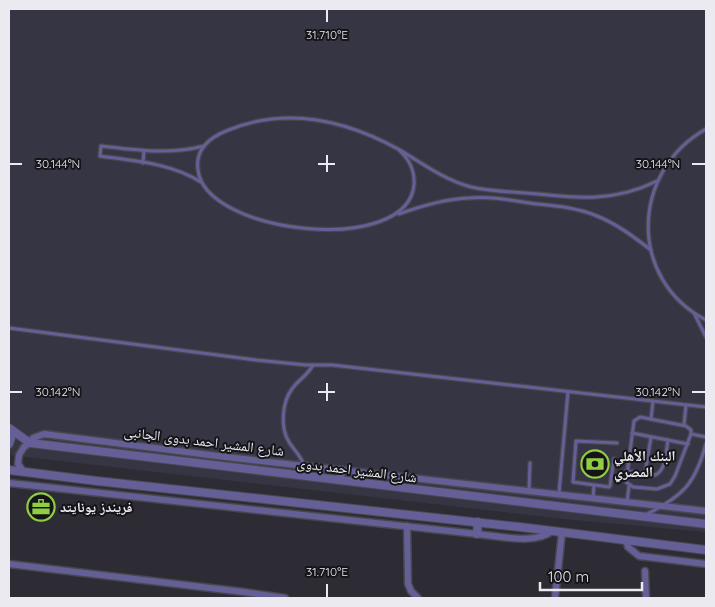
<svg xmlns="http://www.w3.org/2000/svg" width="715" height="607" font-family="Quicksand,'Noto Naskh Arabic',sans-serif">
<rect width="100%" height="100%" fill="#2d2c34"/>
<path fill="#363543" d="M9 9H706V532L564 519 9 455Z"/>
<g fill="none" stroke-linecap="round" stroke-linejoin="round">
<g stroke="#48474e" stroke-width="5.5">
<g id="service">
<path d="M706 129C631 171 627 279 706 320"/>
<path d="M399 150C409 159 415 171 414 185 407 257 205 234 198 170 195 150 209 138 226 131 285 106 346 120 400 150 423 164 445 180 471 187 489 191 509 192 527 193 575 198 613 203 657 181"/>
<path d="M143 163 144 151"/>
<path d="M201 182C170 163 135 161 100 156L101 146C136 150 169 155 204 146"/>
<path d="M399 214C421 206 445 199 469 198 492 196 515 201 537 204 557 206 578 208 597 216 617 224 634 237 651 250"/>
<path d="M694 313 706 337"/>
<path d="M9 328 256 360 306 365H332L706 407"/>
<path d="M640 417 686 426 691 430V434L675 476 670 484 657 489 633 487 626 482 634 421Z"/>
<path d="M651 419 653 401"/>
<path d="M684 425 686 405"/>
<path d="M632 433 688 444"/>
<path d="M691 434 706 437"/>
<path d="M614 459 610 486 609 487 573 482 576 441 617 443"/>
<path d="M304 465C301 456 294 450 289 442 280 428 282 402 292 389 298 380 308 375 313 365"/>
<path d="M626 471 655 475C666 471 666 451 668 440"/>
<path d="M645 474 651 437"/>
<path d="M529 490 530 463"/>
<path d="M559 493 568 392"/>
<path d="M593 497 594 486"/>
<path d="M627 502 629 486"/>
<path d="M647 514C683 496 695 484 706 444"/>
</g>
</g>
<g stroke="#48474e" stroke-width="9">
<g id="minor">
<path d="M23 471 18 464 19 455 24 447 30 443 33 438 44 434 226 457 706 511"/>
<path d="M9 483 477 534C499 536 535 545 552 531"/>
<path d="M407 526 408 584 411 591 418 598"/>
<path d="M626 540 628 547 639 556 706 564"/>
<path d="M9 564 244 592 285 598"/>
<path d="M645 571 646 598"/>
<path d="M555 598 562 532"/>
</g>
</g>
<g stroke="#48474e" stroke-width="10">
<g id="tertiary">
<path d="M9 428 30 443 706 524"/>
<path d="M9 444 11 438V430"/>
<path d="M9 470 97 481 520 527 706 550"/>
<path d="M340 480 341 470"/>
<path d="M477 534 478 522"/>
</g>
</g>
<use href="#service" stroke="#645f96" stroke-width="3"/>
<use href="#minor" stroke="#645f96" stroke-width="6"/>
<use href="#tertiary" stroke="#645f96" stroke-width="8"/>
</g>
<path fill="none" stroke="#ebeaf0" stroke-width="2" d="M327 10V22M327 155V172M10 164H22M318 164H335M692 164H705M327 383V401M10 392H22M318 392H335M692 392H705M327 584V597"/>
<defs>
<g id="bank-ring" transform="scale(1.4375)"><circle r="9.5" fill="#151519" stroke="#91cd40" stroke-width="1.5"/><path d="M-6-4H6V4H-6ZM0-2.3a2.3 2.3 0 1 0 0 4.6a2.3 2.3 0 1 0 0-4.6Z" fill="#91cd40"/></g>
<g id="office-ring" transform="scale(1.4375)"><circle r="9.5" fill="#151519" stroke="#91cd40" stroke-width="1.5"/><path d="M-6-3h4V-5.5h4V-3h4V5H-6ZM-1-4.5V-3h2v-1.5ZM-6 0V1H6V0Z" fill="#91cd40"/></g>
</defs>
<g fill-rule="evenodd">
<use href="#bank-ring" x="595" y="464"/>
<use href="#office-ring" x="41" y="507"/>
</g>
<g text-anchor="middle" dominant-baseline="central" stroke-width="4" stroke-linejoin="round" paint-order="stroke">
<g font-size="14" fill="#ebeaf0" stroke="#151519">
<text transform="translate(204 441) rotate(7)">شارع المشير احمد بدوى الجانبى</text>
<text transform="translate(357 470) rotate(7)">شارع المشير احمد بدوى</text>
</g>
<g font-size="14" font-weight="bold" fill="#ebeaf0" stroke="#151519" text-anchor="start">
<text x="614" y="456">البنك الأهلي<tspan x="614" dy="16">المصري</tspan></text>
<text x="60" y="507">فريندز يونايتد</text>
</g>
</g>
<g font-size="12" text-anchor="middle" fill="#ebeaf0" stroke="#151519" stroke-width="4" stroke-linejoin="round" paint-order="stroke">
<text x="327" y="39">31.710°E</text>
<text x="58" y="168">30.144°N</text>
<text x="658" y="168">30.144°N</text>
<text x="58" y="396">30.142°N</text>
<text x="658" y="396">30.142°N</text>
<text x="327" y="576">31.710°E</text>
</g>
<rect width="715" height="607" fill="none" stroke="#ebeaf0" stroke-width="20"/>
<path d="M540 582v8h102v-8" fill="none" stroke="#ebeaf0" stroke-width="2.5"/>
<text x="548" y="582" font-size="15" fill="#ebeaf0" stroke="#151519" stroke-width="4" paint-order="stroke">100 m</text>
</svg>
